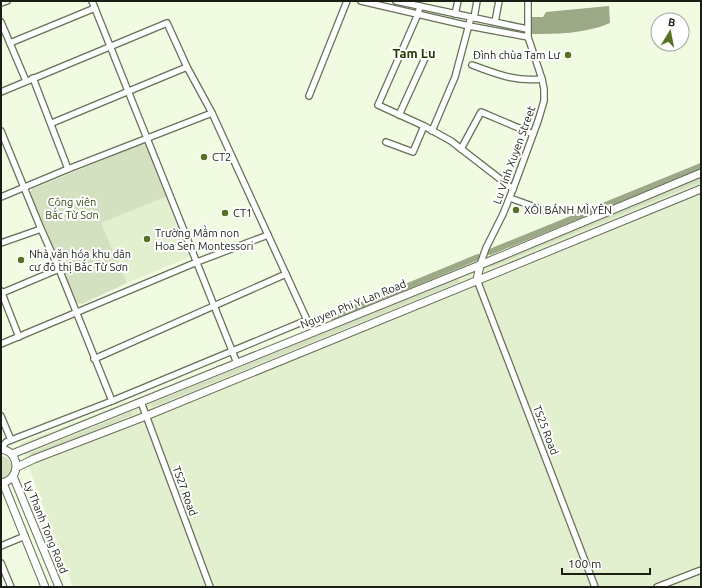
<svg xmlns="http://www.w3.org/2000/svg" width="702" height="588" font-family="Ubuntu,sans-serif">
<rect width="100%" height="100%" fill="#f0fbe1"/>
<g fill="#e2f0cf">
<path d="M701 168V587H73L20 443 331 325Z"/>
<path d="M168 196 192 256 127 283 101 223Z"/>
</g>
<g fill="#d3e1c0">
<path d="M142 144 147 145 168 196 101 223 127 283 82 304 76 303 30 193 32 189Z"/>
<path d="M701 177V182L492 267 489 266 490 264Z"/>
<path d="M457 278 460 280 459 282 153 407 150 406 152 403Z"/>
<path d="M131 412 133 413 132 415 31 457 29 456 30 453Z"/>
<path d="M1 456C11 457 18 470 8 477 6 478 4 478 2 479Z"/>
</g>
<path fill="#9ba987" d="M609 6 610 23C585 34 556 34 528 34L530 17H543L546 12Z"/>
<g fill="none" stroke-linecap="round" stroke-linejoin="round">
<g stroke="#9ba987" stroke-width="6">
<path d="M490 252 701 166"/>
<path d="M333 317 478 257"/>
</g>
<g stroke="#667059" stroke-width="8">
<g id="minor">
<path d="M92 1 237 363"/>
<path d="M361 1 469 26 528 37"/>
<path d="M396 1 527 29"/>
<path d="M1 3 7 1"/>
<path d="M420 6 418 14 378 105 424 126 451 141 513 189"/>
<path d="M455 14 458 1"/>
<path d="M474 18 477 1"/>
<path d="M1 22 26 81"/>
<path d="M495 22 499 1"/>
<path d="M10 43 95 8"/>
<path d="M472 65C497 74 515 82 542 79"/>
<path d="M33 78 68 169"/>
<path d="M1 92 167 23 187 67 212 113 307 320 112 401 6 442 1 449"/>
<path d="M309 96 347 1"/>
<path d="M399 115 426 56"/>
<path d="M52 123 187 67"/>
<path d="M1 131 41 229 59 269 112 401"/>
<path d="M432 131 455 77 471 17"/>
<path d="M386 142 413 152 424 126"/>
<path d="M461 149 481 112 533 134"/>
<path d="M1 197 68 169 212 113"/>
<path d="M510 198 546 211"/>
<path d="M1 243 41 229"/>
<path d="M480 265 486 248 503 214 513 189 538 121 544 101V89L542 79 528 37V1"/>
<path d="M477 280 595 587"/>
<path d="M1 291 19 337"/>
<path d="M2 293 59 269"/>
<path d="M1 344 197 262 268 235"/>
<path d="M94 359 286 274"/>
<path d="M141 402 210 587"/>
<path d="M1 416 11 440"/>
<path d="M1 546 25 536"/>
<path d="M1 563 11 587"/>
<path d="M657 587 701 570"/>
</g>
</g>
<g stroke="#667059" stroke-width="9">
<g id="major">
<path d="M477 280 480 265"/>
<path d="M1 449C21 452 21 480 1 483"/>
<path d="M12 454 480 265 701 173"/>
<path d="M17 467 34 459 146 416 701 189"/>
<path d="M13 476 59 587"/>
<path d="M3 483 45 587"/>
</g>
</g>
<use href="#minor" stroke="#fff" stroke-width="5.5"/>
<use href="#major" stroke="#fff" stroke-width="7"/>
</g>
<g fill="#567123" stroke="#fff" stroke-width="1.5">
<circle cx="568" cy="55" r="4"/>
<circle cx="204" cy="157" r="4"/>
<circle cx="516" cy="210" r="4"/>
<circle cx="225" cy="213" r="4"/>
<circle cx="147" cy="239" r="4"/>
<circle cx="21" cy="260" r="4"/>
</g>
<g text-anchor="middle" dominant-baseline="central" stroke-width="4" stroke-linejoin="round" paint-order="stroke">
<g font-size="11" fill="#1a1e15" stroke="#fff" text-anchor="start">
<text x="560" y="55" text-anchor="end">Đình chùa Tam Lư</text>
<text x="212" y="157">CT2</text>
<text x="524" y="210">XÔI BÁNH MÌ YÊN</text>
<text x="233" y="213">CT1</text>
<text x="155" y="233">Trường Mầm non<tspan x="155" dy="13">Hoa Sen Montessori</tspan></text>
<text x="29" y="254">Nhà văn hóa khu dân<tspan x="29" dy="13">cư đô thị Bắc Từ Sơn</tspan></text>
</g>
<g font-size="11" fill="#1a1e15" stroke="#fff">
<text transform="translate(514 155) rotate(-70)">Lu Vinh Xuyen Street</text>
<text transform="translate(353 304) rotate(-22)">Nguyen Phi Y Lan Road</text>
<text transform="translate(546 430) rotate(69)">TS25 Road</text>
<text transform="translate(185 491) rotate(70)">TS27 Road</text>
<text transform="translate(46 527) rotate(68)">Ly Thanh Tong Road</text>
</g>
<g font-size="11" fill="#384a15" stroke="#fff">
<text x="72" y="202">Công viên<tspan x="72" dy="13">Bắc Từ Sơn</tspan></text>
</g>
<g font-size="13" font-weight="bold" fill="#293a02" stroke="#fff">
<text x="414" y="53">Tam Lu</text>
</g>
</g>
<rect width="702" height="588" fill="none" stroke="#1a1e15" stroke-width="4"/>
<g transform="translate(670 32) rotate(10)"><circle r="19" fill="#ffffff" stroke="#a3a5a1"/>
<path d="M0-3L7 15L0 10L-7 15Z" fill="#567123"/>
<text y="-6" font-size="11" font-weight="bold" text-anchor="middle" fill="#1a1e15">B</text>
</g>
<path d="M562 568v6h88v-6" fill="none" stroke="#1a1e15" stroke-width="2"/>
<text x="568" y="568" font-size="12" fill="#1a1e15" stroke="#ffffff" stroke-width="3" paint-order="stroke">100 m</text>
</svg>
